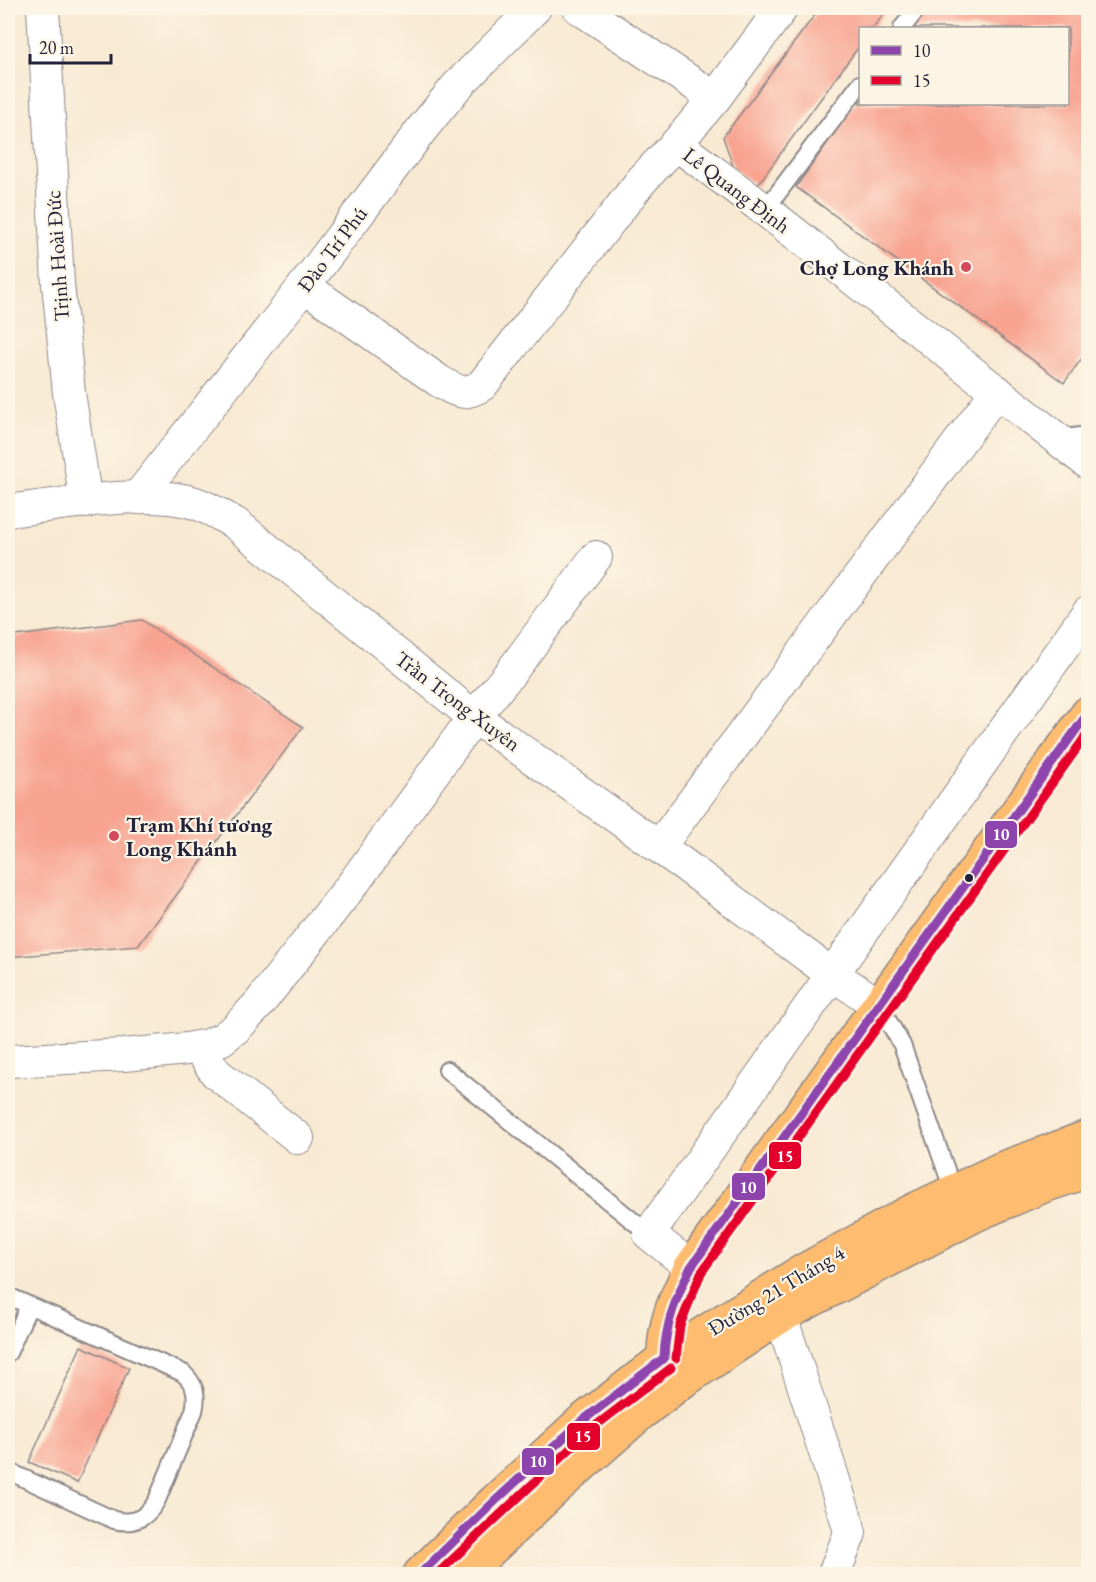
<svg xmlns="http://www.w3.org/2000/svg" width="1096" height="1582" font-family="'EB Garamond',serif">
<rect width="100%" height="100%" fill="#fcf5e5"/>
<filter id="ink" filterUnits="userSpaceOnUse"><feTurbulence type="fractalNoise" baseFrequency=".0167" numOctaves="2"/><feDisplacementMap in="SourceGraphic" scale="12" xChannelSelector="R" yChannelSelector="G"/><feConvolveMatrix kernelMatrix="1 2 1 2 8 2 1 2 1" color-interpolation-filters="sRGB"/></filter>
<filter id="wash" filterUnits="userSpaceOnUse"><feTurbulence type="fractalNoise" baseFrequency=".008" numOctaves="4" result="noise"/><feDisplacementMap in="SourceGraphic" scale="24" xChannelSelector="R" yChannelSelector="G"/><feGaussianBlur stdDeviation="1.35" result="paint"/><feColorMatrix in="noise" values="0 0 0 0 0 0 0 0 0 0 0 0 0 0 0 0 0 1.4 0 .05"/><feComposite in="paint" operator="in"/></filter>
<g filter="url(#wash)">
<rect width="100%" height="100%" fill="#f8e9d2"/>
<g id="blocks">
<g fill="#f8a290">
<path d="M820 8H888L873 28H860V45L757 186 734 169 723 137Z"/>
<path d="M925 8H1088V363L1082 358 1064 383 796 187 860 97V104H1068V28H910Z"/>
<path d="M142 620 303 727 138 946 8 957V637Z"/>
<path d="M81 1346 129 1368 77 1483 29 1462Z"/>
</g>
</g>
</g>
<g filter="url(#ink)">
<use href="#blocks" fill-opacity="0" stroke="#8d8686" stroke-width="1.5"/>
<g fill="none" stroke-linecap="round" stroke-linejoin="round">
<g stroke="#8d8686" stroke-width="20">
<g id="service">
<path d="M902 28 918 8"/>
<path d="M765 210 860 84"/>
<path d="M1061 443 1073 437 1088 435"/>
<path d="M879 1005 902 1045 953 1190"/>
<path d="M447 1070 649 1234"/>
<path d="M8 1296 183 1373C195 1384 198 1395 194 1411L157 1500C147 1518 134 1525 114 1520L8 1471"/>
<path d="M8 1353 29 1306"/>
</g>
</g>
<g stroke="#8d8686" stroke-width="34">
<g id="minor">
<path d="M43 8 58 284 69 393 86 502"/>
<path d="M579 8 715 98 676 144 765 210 1088 463"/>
<path d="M715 98 782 8"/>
<path d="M304 286 439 381C457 391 463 397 482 385L642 180 676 144"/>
<path d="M137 498 304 286 422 129 457 86 535 8"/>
<path d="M8 511C58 505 148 488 195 503 210 508 222 516 236 524L474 717 683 864 833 975 879 1005"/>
<path d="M659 847 997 391"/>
<path d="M198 1047 216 1073 298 1138"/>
<path d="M8 1061 124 1055 187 1049 208 1045 222 1039 236 1028 258 1005 355 881 474 717 511 672 596 557"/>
<path d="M691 1267 649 1234 1088 612"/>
<path d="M781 1316 847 1521 850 1533 834 1574"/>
</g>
</g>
<g stroke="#8d8686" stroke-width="36">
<path id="primary" d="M664 1358C663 1324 676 1297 691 1267L1088 713"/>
</g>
<g stroke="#8d8686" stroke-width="36">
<g id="trunk">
<path d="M420 1574 495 1501 582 1421 664 1358 796 1275 910 1212 1001 1169 1088 1137"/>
<path d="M465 1574 556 1488 640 1414 683 1381 781 1316 975 1215 1043 1186 1088 1171"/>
</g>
</g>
<use href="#service" stroke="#fff" stroke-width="16"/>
<use href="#minor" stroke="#fff" stroke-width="32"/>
<use href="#primary" stroke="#fdbc6f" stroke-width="33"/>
<use href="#trunk" stroke="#fdbc6f" stroke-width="33"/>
<g stroke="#fcf5e5" stroke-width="14">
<g id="bus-1">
<path d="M664 1358C665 1325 676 1297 691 1267L1088 713"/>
<path d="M420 1574 495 1501 582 1421 664 1358"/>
</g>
</g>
<g stroke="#fcf5e5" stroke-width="14">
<g id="bus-2">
<path d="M676 1358 680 1325 701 1273 1088 733"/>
<path d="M437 1574 590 1430 671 1368"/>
</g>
</g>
<use href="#bus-1" stroke="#8e44ad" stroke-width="9"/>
<use href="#bus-2" stroke="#e4002b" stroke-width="9"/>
</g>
</g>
<g fill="#d1495b" stroke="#fcf5e5" stroke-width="2">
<circle cx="966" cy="267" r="6"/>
<circle cx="114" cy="836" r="6"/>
</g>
<circle fill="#22223b" stroke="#fcf5e5" stroke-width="2" cx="969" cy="878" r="5"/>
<g text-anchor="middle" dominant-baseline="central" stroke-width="4.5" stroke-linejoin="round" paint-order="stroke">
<g font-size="21" fill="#22223b" stroke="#fcf5e5">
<text transform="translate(737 190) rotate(37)">Lê Quang Định</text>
<text transform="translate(332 249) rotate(-53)">Đào Trí Phú</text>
<text transform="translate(57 256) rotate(-94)">Trịnh Hoài Đức</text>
<text transform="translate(458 701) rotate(37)">Trần Trọng Xuyên</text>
<text transform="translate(776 1290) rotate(-31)">Đường 21 Tháng 4</text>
</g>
<g font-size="21" font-weight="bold" fill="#22223b" stroke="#fcf5e5" text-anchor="end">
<text x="954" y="267">Chợ Long Khánh</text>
<text x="126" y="824" text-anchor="start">Trạm Khí tương<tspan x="126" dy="24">Long Khánh</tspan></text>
</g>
</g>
<g stroke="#fcf5e5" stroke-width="2">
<rect x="984" y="820" width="34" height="29" rx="6" fill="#8e44ad"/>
<rect x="768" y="1141" width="34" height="29" rx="6" fill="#e4002b"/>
<rect x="731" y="1172" width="35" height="29" rx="6" fill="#8e44ad"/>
<rect x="566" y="1422" width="35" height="29" rx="6" fill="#e4002b"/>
<rect x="521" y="1447" width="34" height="29" rx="6" fill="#8e44ad"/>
</g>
<g font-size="16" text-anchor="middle" font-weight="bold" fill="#fff">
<text x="1001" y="840">10</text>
<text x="785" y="1162">15</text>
<text x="748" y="1193">10</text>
<text x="583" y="1442">15</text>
<text x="538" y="1467">10</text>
</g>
<rect width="1096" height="1582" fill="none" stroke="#fcf5e5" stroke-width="30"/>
<rect x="859" y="27" width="210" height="78" fill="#fcf5e5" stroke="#a5a1a1" stroke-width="1.5"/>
<rect x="871" y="46" width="30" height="9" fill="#8e44ad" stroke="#a5a1a1" stroke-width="1.5"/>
<text x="913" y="57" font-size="18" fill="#22223b">10</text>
<rect x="871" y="76" width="30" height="9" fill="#e4002b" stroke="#a5a1a1" stroke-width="1.5"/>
<text x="913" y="87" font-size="18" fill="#22223b">15</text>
<path d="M30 54v9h81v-9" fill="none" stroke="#22223b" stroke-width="3"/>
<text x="39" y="54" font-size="18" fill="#22223b" stroke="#fcf5e5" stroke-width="4.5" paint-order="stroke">20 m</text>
</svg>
